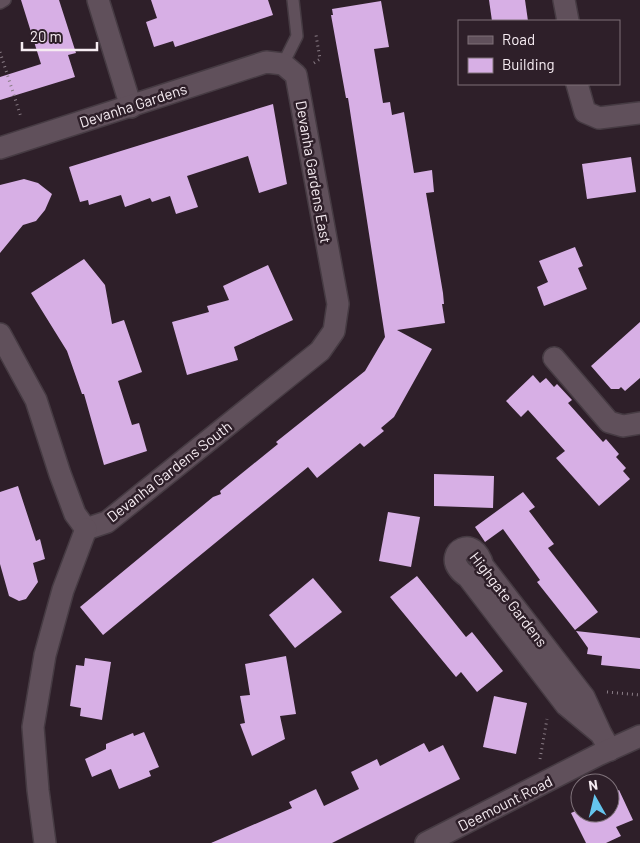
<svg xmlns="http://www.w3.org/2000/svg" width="640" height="843" font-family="Barlow,sans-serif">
<rect width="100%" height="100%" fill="#2e1f29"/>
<g fill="#d7afe5">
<path d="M21 0H59L76 53 68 55 75 77 0 100V77L41 64Z"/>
<path d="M151 0H268L273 15 175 47 173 41 154 47 146 22 157 18Z"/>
<path d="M489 0H525L528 21H492Z"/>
<path d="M381 1 389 47 374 49 383 103 390 102 392 115 404 112 414 173 432 170 434 192 426 193 443 293 444 304H442L445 323 397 330 432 349 394 417 381 428 384 431 364 447 360 443 317 478 308 467 103 635 80 607 213 497 221 494 220 491 278 444 276 442 365 371 385 337 348 98H346L331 15H333L332 9Z"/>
<path d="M273 104 287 184 259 193 248 156 187 176 198 207 176 214 170 196 152 202 150 198 125 207 121 195 89 205 88 200 80 202 69 167Z"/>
<path d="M631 157 636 192 587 199 582 164Z"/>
<path d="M24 179 38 183 52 194 45 210 36 221 23 225 0 253V185Z"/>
<path d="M575 247 583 266 578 268 587 289 544 306 537 287 548 282 539 261Z"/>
<path d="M84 259 105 285 112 324 124 320 142 372 118 381 132 425 139 423 147 451 104 465 84 394H82L67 351 31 293Z"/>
<path d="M268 265 293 320 234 347 238 360 187 375 172 322 209 312 207 306 229 300 223 286Z"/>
<path d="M640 322V378L625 391 621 387 619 389H611L591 366Z"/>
<path d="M533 375 540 383 546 378 554 387 557 384 572 400 568 403 603 442 606 439 619 454 616 457 626 468 623 471 630 479 599 506 556 458 565 451 528 410 521 417 506 401Z"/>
<path d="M434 474 494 476 493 508 434 506Z"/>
<path d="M18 486 36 541 40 539 45 559 33 563 38 582 26 599 19 601 9 596 0 564V492Z"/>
<path d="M523 492 535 507 529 511 554 544 548 548 598 612 575 630 537 582 540 580 503 529 485 542 475 527Z"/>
<path d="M388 512 420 517 411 567 379 561Z"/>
<path d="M417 576 466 637 472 632 503 671 477 692 461 672 456 677 390 597Z"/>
<path d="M313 578 342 612 295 648 269 615Z"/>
<path d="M576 631 640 638V669L601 665 602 656 587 654 588 648Z"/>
<path d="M286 656 296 714 280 716 285 739 252 756 240 724 245 723 240 696 250 695 245 664Z"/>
<path d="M85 658 111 662 102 720 80 716 81 708 70 706 76 665 84 666Z"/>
<path d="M494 696 527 703 516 754 483 747Z"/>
<path d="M144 732 159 767 149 771 151 776 119 789 111 769 92 777 85 759 106 749V744L133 733 134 736Z"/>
<path d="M424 743 429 752 443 745 460 779 332 843H211L292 808 289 802 316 789 324 806 359 789 351 772 377 759 380 766Z"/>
<path d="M619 790 633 820 616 827 621 836 606 843H586L571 813 580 809V813H610V794Z"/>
</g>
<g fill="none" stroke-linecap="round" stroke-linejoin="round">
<g stroke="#463b43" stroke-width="14">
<g id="lane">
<path d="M0 3 5 0"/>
<path d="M283 64 297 36 293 0"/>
</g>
</g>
<g stroke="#463b43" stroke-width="24">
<g id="street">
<path d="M98 0 131 107"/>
<path d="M564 0 568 21"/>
<path d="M577 84 585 112 599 118 640 113"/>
<path d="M0 148 266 62 283 64 296 75 338 304 334 331 320 351 107 522 86 529"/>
<path d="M0 334 36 400 60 474 75 514 86 529"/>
<path d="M554 358 609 422 623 426 640 423"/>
<path d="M601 734 566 705 468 577C465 575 461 572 459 569 445 552 474 533 483 566L584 697 601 734 610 750"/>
<path d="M45 843 38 790 33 727 45 655 63 590 86 529"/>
<path d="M426 843 598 755 640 736"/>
</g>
</g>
<g stroke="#8b7e87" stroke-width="3" stroke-dasharray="1 4" stroke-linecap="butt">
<path d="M0 52 21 117"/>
<path d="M314 63 320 59 316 35"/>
<path d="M607 692 640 695"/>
<path d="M540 759 547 719"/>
</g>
<use href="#lane" stroke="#60505b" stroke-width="11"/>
<use href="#street" stroke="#60505b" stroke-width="21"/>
</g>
<g text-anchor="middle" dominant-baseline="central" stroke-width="5" stroke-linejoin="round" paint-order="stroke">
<g font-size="15" fill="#f6ecf2" stroke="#2e1f29">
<text transform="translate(133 105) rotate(-18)">Devanha Gardens</text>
<text transform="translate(314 172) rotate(80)">Devanha Gardens East</text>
<text transform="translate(169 471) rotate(-38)">Devanha Gardens South</text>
<text transform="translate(509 599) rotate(52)">Highgate Gardens</text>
<text transform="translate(505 803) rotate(-27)">Deemount Road</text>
</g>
</g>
<rect x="458" y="20" width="162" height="65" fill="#2e1f29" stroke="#7e7179"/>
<rect x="468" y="36" width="25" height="8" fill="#60505b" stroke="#7e7179"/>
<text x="502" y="45" font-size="15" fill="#f6ecf2">Road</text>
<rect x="468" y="58" width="25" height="15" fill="#d7afe5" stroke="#7e7179"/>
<text x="502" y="70" font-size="15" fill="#f6ecf2">Building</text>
<g transform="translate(595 798) rotate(352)"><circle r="24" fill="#2e1f29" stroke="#7e7179"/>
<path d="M0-4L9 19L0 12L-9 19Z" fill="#65c5ee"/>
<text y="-8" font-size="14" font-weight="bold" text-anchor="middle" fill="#f6ecf2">N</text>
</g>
<path d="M22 42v8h75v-8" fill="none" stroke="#f6ecf2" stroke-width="2.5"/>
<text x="30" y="42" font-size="15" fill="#f6ecf2" stroke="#2e1f29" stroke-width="4" paint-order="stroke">20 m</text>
</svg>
